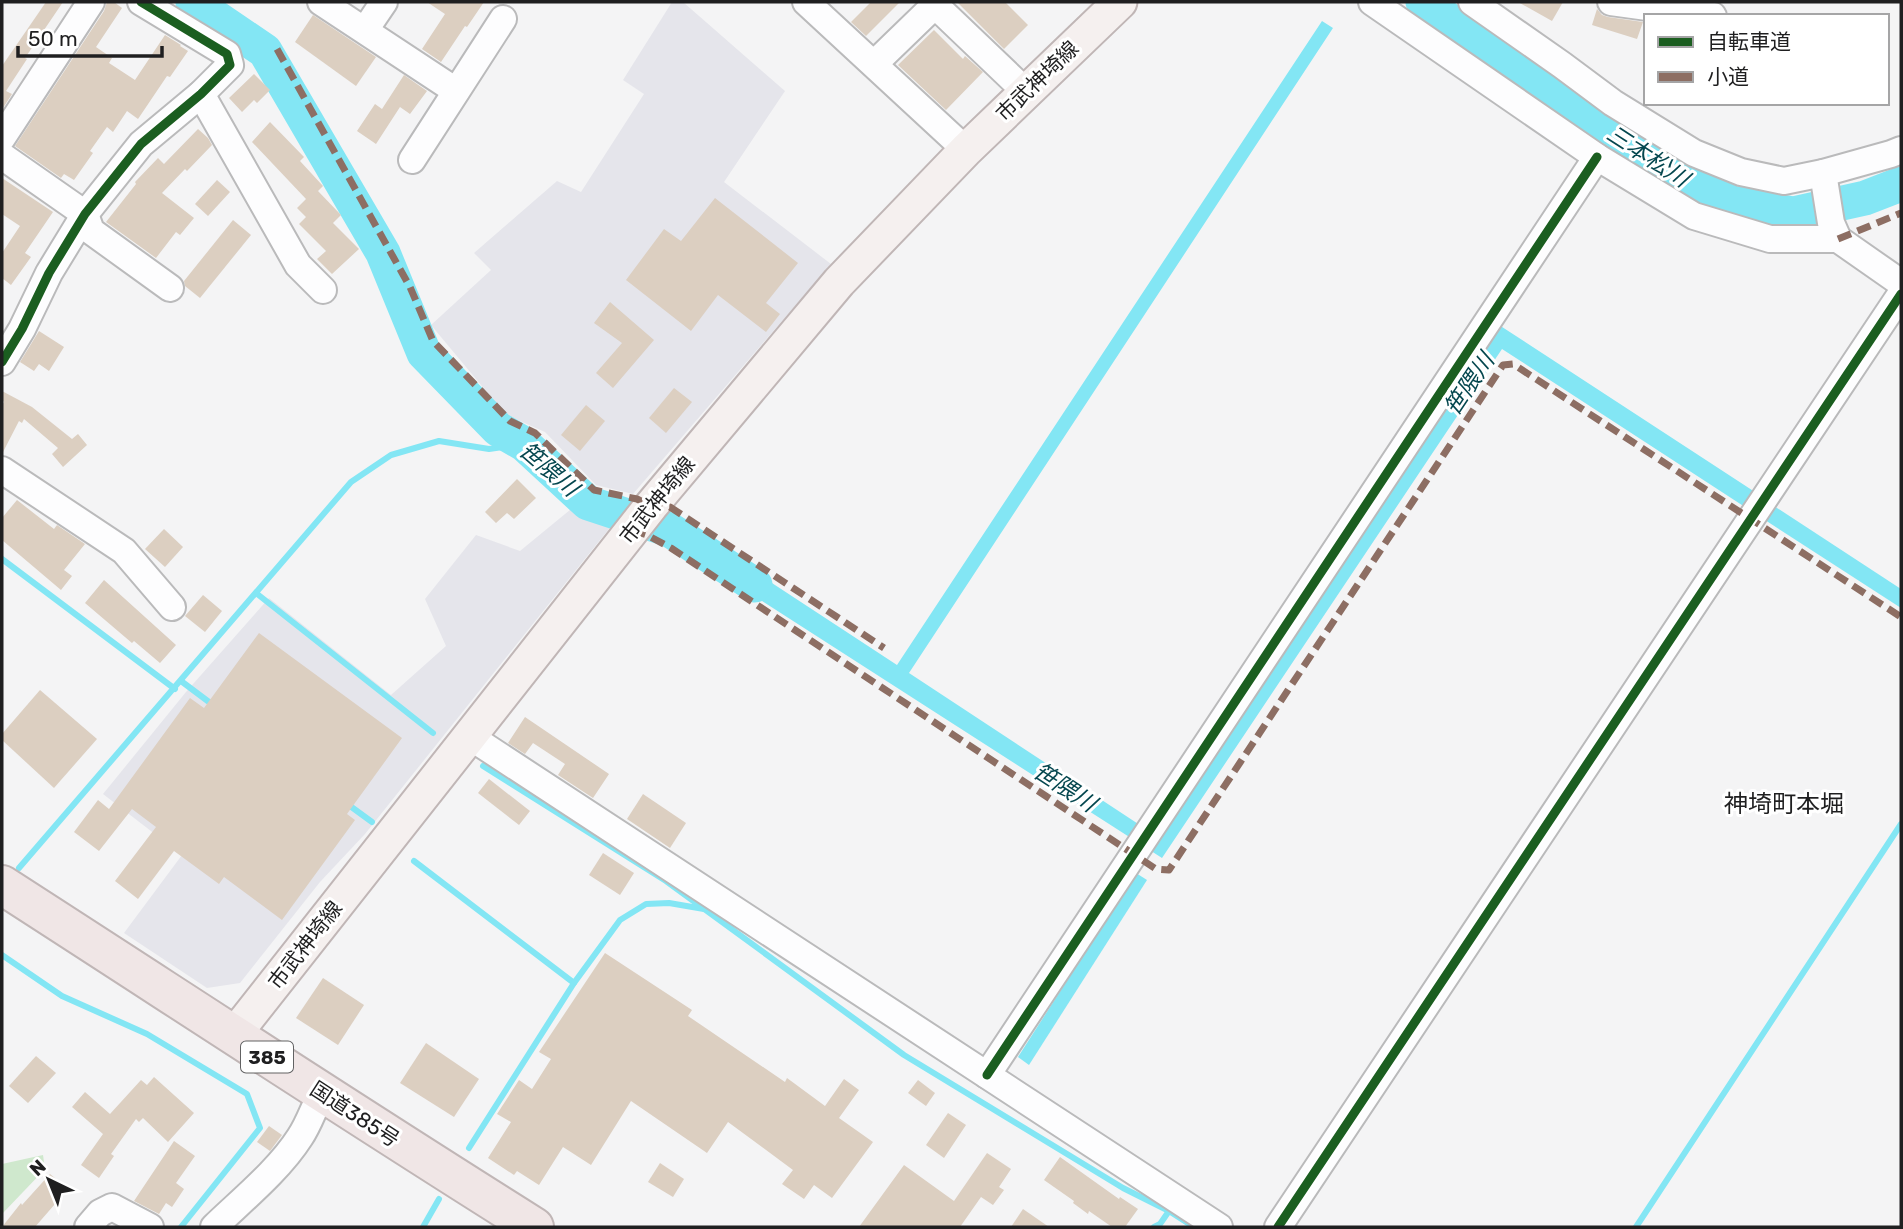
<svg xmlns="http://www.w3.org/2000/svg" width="1903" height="1229" font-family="Rubik,'Noto Sans JP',sans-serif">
<rect width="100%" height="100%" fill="#f4f4f5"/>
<g fill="#e5e5eb">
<path d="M672 2H683L785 91 724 182 831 264 633 494 596 485 545 432 506 415 431 325 491 270 474 253 557 181 581 192 644 94 623 80Z"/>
<path d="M576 505 612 525 365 834 320 882 240 983 207 988 124 933 182 855 103 794 186 692 269 598 391 695 446 646 425 599 476 535 520 551Z"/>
</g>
<path fill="#cfe8cd" d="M43 1155 45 1169 2 1214V1164Z"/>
<g fill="#83e6f4">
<path d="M1322 21 1333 28 909 673 1158 837 1499 325 1758 494 1748 509 1502 349 1162 858 709 567 720 549 897 665Z"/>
<path d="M1774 506 1901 589V608L1765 520Z"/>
<path d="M1136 873 1147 880 1029 1065 1018 1057Z"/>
</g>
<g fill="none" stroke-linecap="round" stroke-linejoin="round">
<g stroke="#83e6f4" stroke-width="6">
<path d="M2 559 175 689"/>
<path d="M256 593 433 733"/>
<path d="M181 681 213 705"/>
<path d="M483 766 666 881 904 1055 1123 1188 1169 1211 1194 1227"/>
<path d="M346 803 372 822"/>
<path d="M414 861 574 983"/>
<path d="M19 868 351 482 391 455 439 441 489 449 524 444"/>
<path d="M2 955 62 996 147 1034 247 1094 260 1128 181 1227"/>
<path d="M469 1148 574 983 620 920 646 904 669 903 704 909"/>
<path d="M423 1227 439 1199"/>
<path d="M1154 1227 1160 1224 1169 1211"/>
<path d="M1636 1227 1901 824"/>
</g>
<g stroke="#83e6f4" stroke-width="35">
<path d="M193 2 265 51 383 253 424 353 498 429 524 444 588 503 670 530 755 585"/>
<path d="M1423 2 1679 180 1732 203 1793 214 1865 198 1901 184"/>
</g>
</g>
<g fill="#dccfc1">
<path d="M46 2H63L25 58 27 59 6 91 12 94 3 108 2 107V66Z"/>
<path d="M107 2H114L122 8 96 47 112 58 109 63 135 80 165 35 181 45 180 46 188 51 170 77 167 76 138 119 127 111 113 132 107 127 90 151 93 153 74 180 64 174 61 178 15 146 104 11Z"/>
<path d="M427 2H484L467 27 465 26 441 62 422 49 445 14Z"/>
<path d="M871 2H900L866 36 851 22Z"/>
<path d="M957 2H1005L1028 25 1004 49Z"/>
<path d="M1518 2H1563L1552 21Z"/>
<path d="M1597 9 1602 15 1608 17 1643 22 1637 39 1592 25Z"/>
<path d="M313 15 376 57 356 86 295 42Z"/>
<path d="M934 30 963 59 965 56 983 72 946 110 898 65Z"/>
<path d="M254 74 270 90 257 103 254 100 242 112 229 98Z"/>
<path d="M404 75 427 91 410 114 400 107 376 144 357 131 375 104 382 109Z"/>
<path d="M270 122 304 157 300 161 323 186 318 191 341 215 333 223 359 249 332 274 317 259 326 251 299 224 306 217 297 208 306 199 252 142Z"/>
<path d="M198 129 208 138 212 145 187 171 185 169 162 193 194 218 180 235 176 232 156 258 106 222 136 184 135 182 158 158 164 164Z"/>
<path d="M2 178 53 212 25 253 31 257 11 285 2 278V253L20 226 2 214Z"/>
<path d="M217 180 230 192 208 216 195 204Z"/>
<path d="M715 198 798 263 766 303 780 314 766 332 718 295 691 331 626 280 664 229 681 241Z"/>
<path d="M233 220 251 235 200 298 185 286 184 281Z"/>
<path d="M610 302 654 340 613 388 596 373 622 343 594 323Z"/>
<path d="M39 331 64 347 49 371 39 364 34 371 20 362Z"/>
<path d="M674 388 692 402 666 433 649 418Z"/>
<path d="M2 391 32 407 72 439 78 434 87 445 63 467 52 454 58 448 24 419 22 423 19 421 2 454V405L4 402 2 400Z"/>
<path d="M586 405 605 421 580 451 561 435Z"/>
<path d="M517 479 536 498 514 519 507 513 496 523 485 512Z"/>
<path d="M17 500 54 529 57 525 85 544 64 570 72 576 61 590 2 540V518Z"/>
<path d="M164 529 183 547 165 567 145 549Z"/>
<path d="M104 580 176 645 160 663 134 641 132 643 85 603Z"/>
<path d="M203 595 222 611 205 632 185 616Z"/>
<path d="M259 633 402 738 347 814 355 820 282 920 224 877 219 884 174 851 138 899 115 881 156 827 132 809 99 851 74 832 98 800 109 809 190 698 204 708Z"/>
<path d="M40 690 97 739 54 788 2 740V734Z"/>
<path d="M525 717 609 774 593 798 558 775 565 764 533 743 525 754 508 743Z"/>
<path d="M489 779 530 811 519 825 478 793Z"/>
<path d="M643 794 686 823 670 848 627 819Z"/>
<path d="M603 853 634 873 620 895 589 875Z"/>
<path d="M605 953 692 1010 688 1016 785 1082 787 1078 825 1106 844 1079 859 1090 839 1118 873 1142 832 1198 814 1185 804 1199 782 1184 793 1170 728 1122 707 1153 631 1101 591 1165 563 1147 539 1185 517 1171 514 1175 488 1158 511 1122 497 1114 519 1080 532 1089 551 1059 539 1052Z"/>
<path d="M323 978 364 1005 338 1045 296 1018Z"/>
<path d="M426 1043 479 1079 454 1117 400 1083Z"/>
<path d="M36 1056 56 1073 28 1103 9 1086Z"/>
<path d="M154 1077 194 1113 168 1142 143 1118 139 1122 136 1119 111 1154 114 1156 99 1178 81 1165 103 1134 72 1107 85 1092 110 1114 141 1080 147 1085Z"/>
<path d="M918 1080 935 1093 926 1106 908 1093Z"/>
<path d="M948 1113 966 1125 944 1158 926 1145Z"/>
<path d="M269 1126 282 1135 270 1151 257 1142Z"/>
<path d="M174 1141 195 1156 176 1183 184 1189 172 1207 166 1203 159 1214 134 1201Z"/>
<path d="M987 1153 1011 1169 999 1187 1004 1190 993 1205 981 1197 960 1227H859L904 1165 954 1201Z"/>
<path d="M1060 1157 1119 1199 1120 1197 1138 1209 1125 1227H1112L1089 1211 1088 1214 1073 1203 1074 1201 1044 1180Z"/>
<path d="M660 1163 684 1179 673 1197 648 1182Z"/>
<path d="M50 1174 68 1189 35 1227H2L21 1203 22 1205Z"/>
<path d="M1023 1209 1049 1227H1011Z"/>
</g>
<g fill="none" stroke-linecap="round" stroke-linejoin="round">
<g stroke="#bababb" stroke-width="30">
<g id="minor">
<path d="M321 2 456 91"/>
<path d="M806 2 966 150"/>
<path d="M1372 2 1597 157 1694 216 1770 239H1838"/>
<path d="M1472 2 1562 65 1613 103 1694 153 1741 172 1784 181 1823 173 1891 154 1901 150"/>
<path d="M1611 2 1713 16"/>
<path d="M365 30 384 2"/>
<path d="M874 64 935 5 1025 91"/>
<path d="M201 94 298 265 323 290"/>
<path d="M2 138 91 2"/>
<path d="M2 156 85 214 91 231 170 288"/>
<path d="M412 160 503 19"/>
<path d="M1823 173 1831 223 1838 239 1901 283"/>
<path d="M2 362 22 329 49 273 85 214 141 144 201 94 230 65 227 54 141 2"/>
<path d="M2 470 124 551 172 607"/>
<path d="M469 736 1219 1227"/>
<path d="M987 1075 1597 157"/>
<path d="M88 1227 100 1213 112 1207 150 1227"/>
<path d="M214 1227C242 1200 279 1170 300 1137 309 1124 314 1107 322 1093"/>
<path d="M1278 1227 1901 294"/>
</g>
</g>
<g stroke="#c0b6b6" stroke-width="37">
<path id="major" d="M234 1035 651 506 839 282 966 150 1120 2"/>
</g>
<g stroke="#c0b6b6" stroke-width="42">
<path id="highway" d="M2 885C179 999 355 1115 534 1227"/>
</g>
<use href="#minor" stroke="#fdfdfe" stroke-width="26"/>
<use href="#major" stroke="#f5f0ef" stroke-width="33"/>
<use href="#highway" stroke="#f0e6e6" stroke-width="38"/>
<g stroke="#8d6e63" stroke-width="7" stroke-dasharray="14 7" stroke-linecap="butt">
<path d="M277 49 410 287 433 341 510 421 535 433 594 490 637 499 651 506 670 507 884 648"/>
<path d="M1838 239 1901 213"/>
<path d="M632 530 647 535 671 548 1156 869 1169 870 1503 365 1513 364 1901 617"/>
</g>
<g stroke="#fff" stroke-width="13">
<g id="cycleway">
<path d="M2 362 22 329 49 273 85 214 141 144 201 94 230 65 227 54 141 2"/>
<path d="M987 1075 1597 157"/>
<path d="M1278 1227 1901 294"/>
</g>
</g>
<use href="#cycleway" stroke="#1b5e20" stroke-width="9"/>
</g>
<g text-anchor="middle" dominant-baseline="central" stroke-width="6" stroke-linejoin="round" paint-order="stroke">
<rect fill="#fff" stroke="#626263" stroke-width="2" x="241" y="1041.5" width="52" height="31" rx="5"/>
<g font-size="19" font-weight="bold" fill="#1f1f20">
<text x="267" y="1057">385</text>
</g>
<g font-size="21" fill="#1f1f20" stroke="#fff">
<text transform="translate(1037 81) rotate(-44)">市武神埼線</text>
<text transform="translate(657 500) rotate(-51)">市武神埼線</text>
<text transform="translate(305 945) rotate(-52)">市武神埼線</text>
<text transform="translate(355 1114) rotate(33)">国道385号</text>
</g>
<g font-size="23" font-style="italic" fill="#05474f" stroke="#fff">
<text transform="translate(1648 156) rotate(33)">三本松川</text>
<text transform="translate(1469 384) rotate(-56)">笹隈川</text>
<text transform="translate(549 469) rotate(41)">笹隈川</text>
<text transform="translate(1065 787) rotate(33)">笹隈川</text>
</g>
<g font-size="24" fill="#1f1f20" stroke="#fff">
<text x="1784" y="804">神埼町本堀</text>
</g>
</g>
<rect width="1903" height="1229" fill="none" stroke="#1f1f20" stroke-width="7"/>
<rect x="1644" y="14" width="245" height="91" fill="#ffffff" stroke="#a5a5a6" stroke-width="2"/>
<rect x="1658" y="37" width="35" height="10" fill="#1b5e20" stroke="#a5a5a6" stroke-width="2"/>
<text x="1707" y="49" font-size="21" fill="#1f1f20">自転車道</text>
<rect x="1658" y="72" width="35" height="10" fill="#8d6e63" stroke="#a5a5a6" stroke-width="2"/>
<text x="1707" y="84" font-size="21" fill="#1f1f20">小道</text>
<g transform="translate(49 1180) rotate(317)" stroke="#ffffff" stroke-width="5" paint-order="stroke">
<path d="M0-5L12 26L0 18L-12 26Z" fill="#1f1f20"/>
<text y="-10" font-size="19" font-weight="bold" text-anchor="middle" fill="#1f1f20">N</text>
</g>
<path d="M18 46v10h144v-10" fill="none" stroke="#1f1f20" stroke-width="3.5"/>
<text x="28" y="46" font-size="21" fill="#1f1f20" stroke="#ffffff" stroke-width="5" paint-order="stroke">50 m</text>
</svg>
